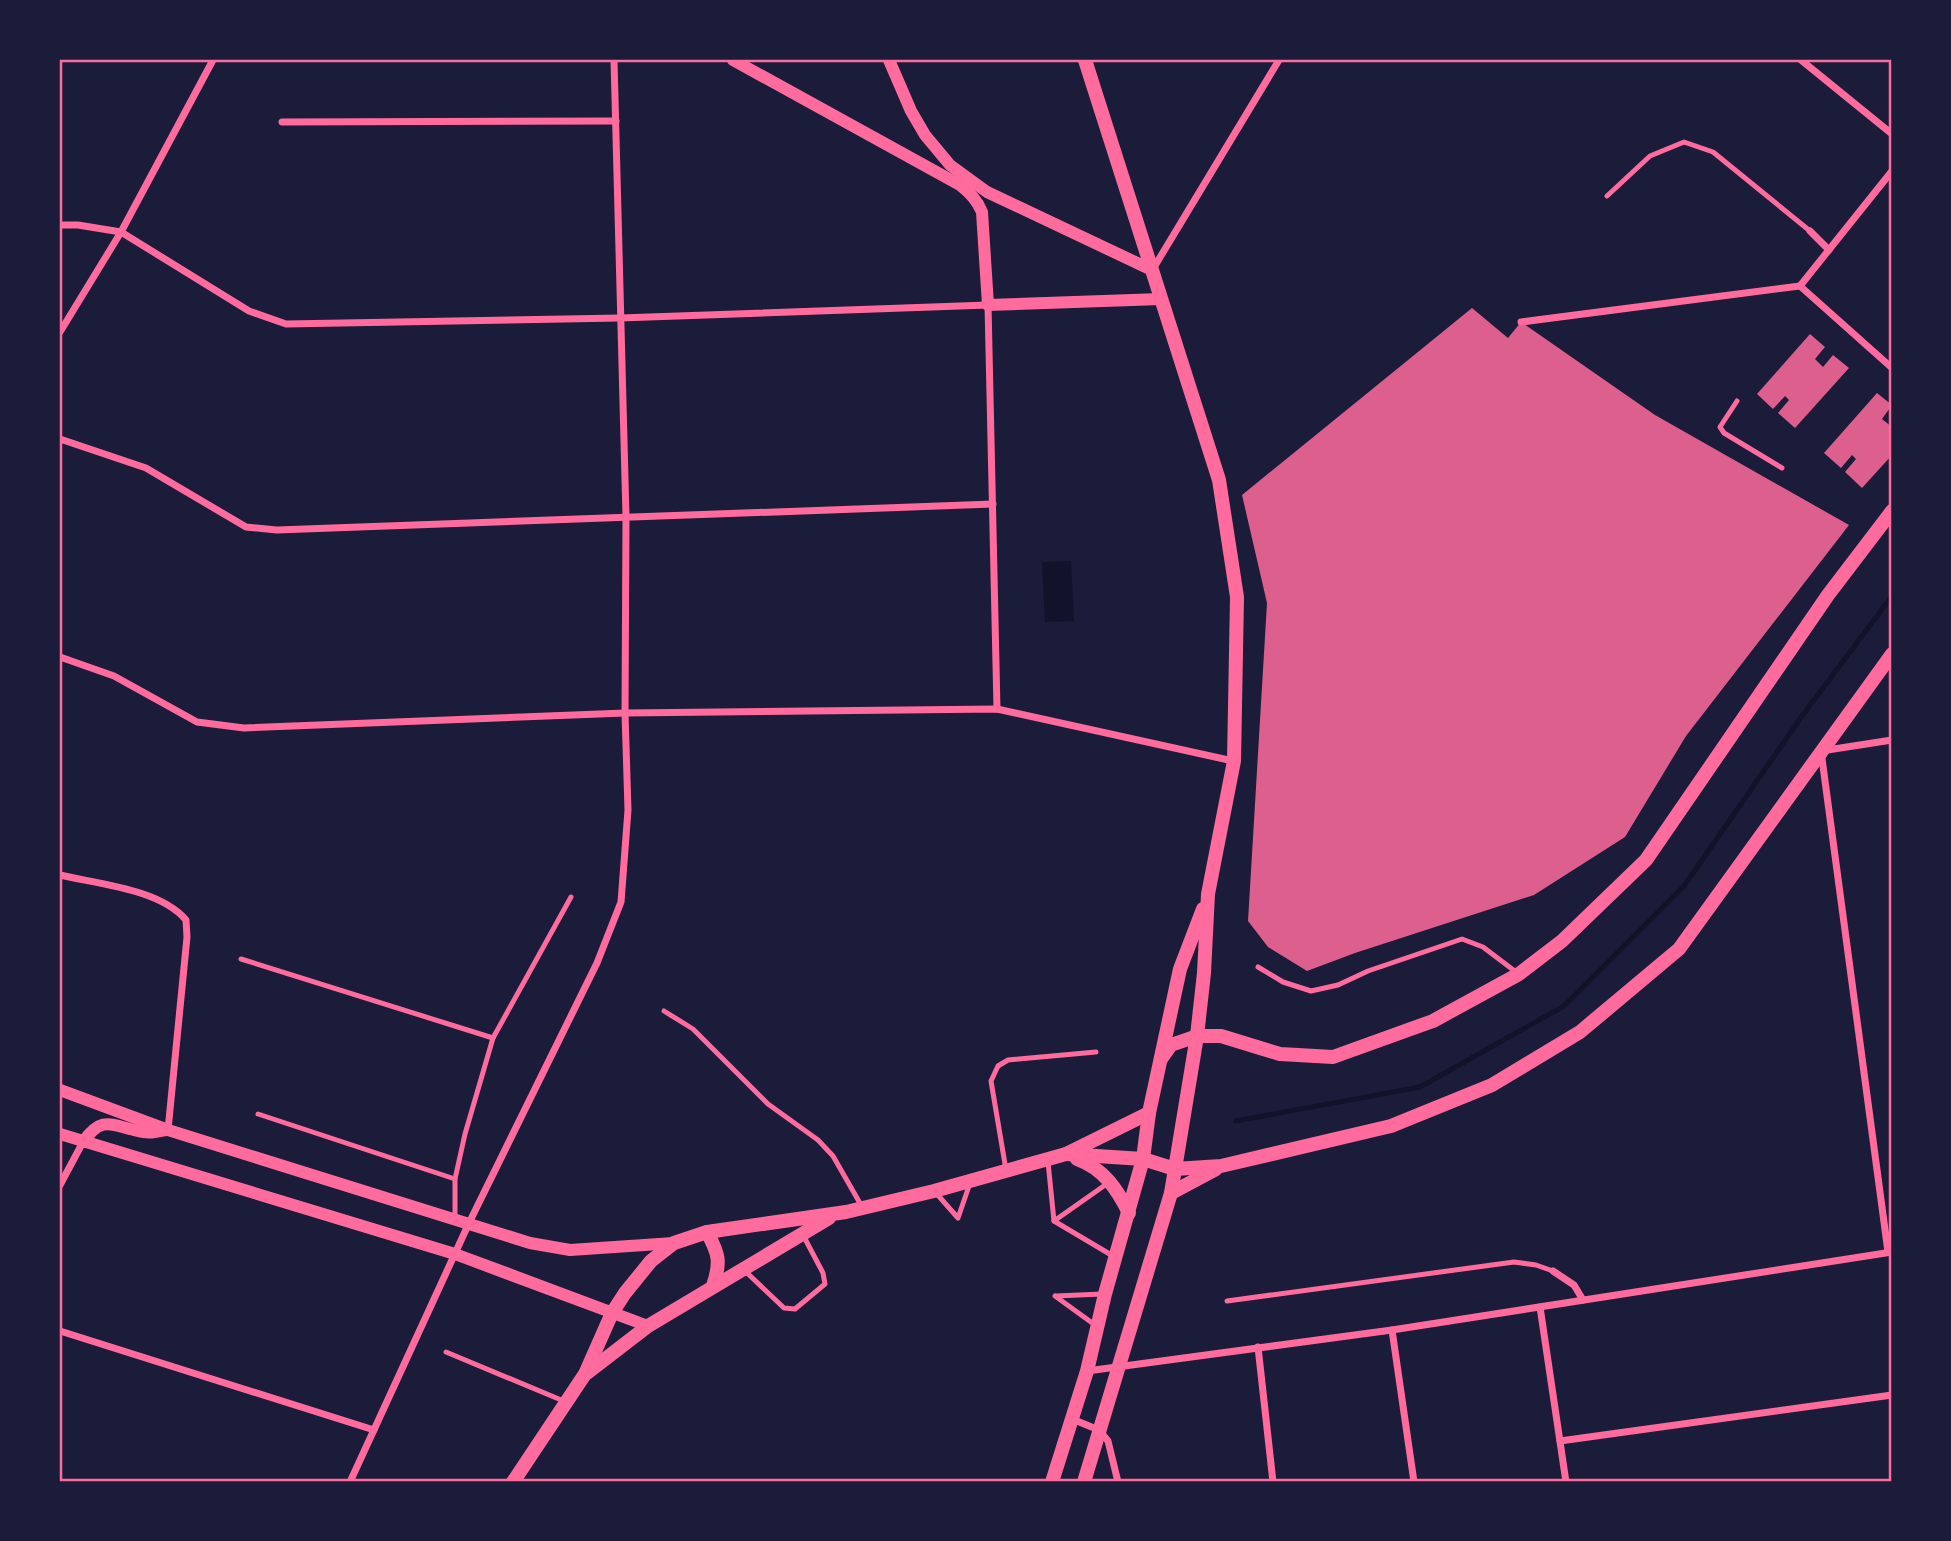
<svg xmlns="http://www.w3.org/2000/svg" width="1951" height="1541" font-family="Helvetica,sans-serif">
<rect width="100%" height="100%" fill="#1b1b3a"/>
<path fill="#12122b" d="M1071 561 1074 621 1045 622 1042 562Z"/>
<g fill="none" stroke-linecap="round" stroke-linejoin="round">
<path stroke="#12122b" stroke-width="5" d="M1236 1121 1420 1087 1564 1006 1684 886 1802 716 1892 596"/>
</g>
<g fill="#dd5f8e">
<path d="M1472 308 1508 338 1521 322 1655 415 1849 525 1686 736 1625 837 1534 895 1355 953 1307 971 1268 947 1248 921 1267 603 1242 495Z"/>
<path d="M1810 334 1825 347 1815 359 1823 367 1833 355 1849 368 1795 428 1778 413 1789 400 1785 396 1773 409 1757 394Z"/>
<path d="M1877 393 1892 405 1882 419 1892 427V455L1862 488 1845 472 1856 459 1852 455 1841 468 1824 453Z"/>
</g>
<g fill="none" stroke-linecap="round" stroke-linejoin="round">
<g stroke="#ff6b9d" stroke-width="5">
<path d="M1607 196 1650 156 1684 142 1713 152 1810 231"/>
<path d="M1737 401 1720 427 1724 433 1782 468"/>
<path d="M241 959 493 1038"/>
<path d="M1258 967 1283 982 1311 991 1338 985 1368 971 1462 939 1483 947 1516 972"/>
<path d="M664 1011 693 1029 768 1104 818 1140 833 1156 861 1205"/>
<path d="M258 1114 455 1179V1217"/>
<path d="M1048 1162 1054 1221"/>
<path d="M1006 1170 991 1081 998 1066 1008 1060 1096 1052"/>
<path d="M455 1179 465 1134 493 1038 571 897"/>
<path d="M1108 1183 1054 1221 1113 1256"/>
<path d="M936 1193 958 1218 970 1183"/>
<path d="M745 1271 784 1308 795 1309 825 1284 823 1273 803 1235"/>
<path d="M1055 1296 1095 1325"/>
<path d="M1056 1296 1102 1294"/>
<path d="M1227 1301 1514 1262 1536 1265 1553 1271"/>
<path d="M446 1352 566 1402"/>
</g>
<g stroke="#ff6b9d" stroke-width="7">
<path d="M1801 60 1892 134"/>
<path d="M282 122 616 121"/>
<path d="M60 225H78L121 232 249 311 286 324 620 318 988 305 997 709"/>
<path d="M1810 231 1829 250"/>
<path d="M1153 269 1279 60"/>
<path d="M1800 286 1892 171"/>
<path d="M1800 286 1892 368"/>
<path d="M1521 322 1800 286"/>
<path d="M60 332 121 232 213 60"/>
<path d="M60 439 146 468 246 527 277 530 993 504"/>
<path d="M60 657 114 676 197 722 244 728 625 713 997 709 1233 761"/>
<path d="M60 875C98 884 160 889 186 920L187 937 168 1130"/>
<path d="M60 1185 83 1142"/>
<path d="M1888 1252 1821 751 1892 740"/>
<path d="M1553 1271 1574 1285 1583 1300"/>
<path d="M1540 1307 1566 1482"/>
<path d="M1392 1330 1414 1482"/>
<path d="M60 1331 374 1430"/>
<path d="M1258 1347 1273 1482"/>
<path d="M1087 1371 1392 1330 1892 1252"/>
<path d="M1072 1419 1099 1430 1108 1441 1118 1482"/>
<path d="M1560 1441 1892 1395"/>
<path d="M350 1482 469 1223 597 963 621 902 628 810 625 713 626 517 614 60"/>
</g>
<g stroke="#ff6b9d" stroke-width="12">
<path d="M733 60 960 185C970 193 977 200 982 212L988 305 1161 299"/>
<path d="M889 60 911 111 925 135 950 165 987 192 1152 270"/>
<path d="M60 1090 168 1130 530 1243 570 1250 674 1243"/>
<path d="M60 1134 455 1254 648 1326"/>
<path d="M83 1142C102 1115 111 1125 138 1131 148 1134 157 1132 167 1130"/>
</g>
<g stroke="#ff6b9d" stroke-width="14">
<path d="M1161 1059 1171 1045 1197 1036H1221L1280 1054 1333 1057 1433 1021 1519 974 1562 941 1646 860 1828 595 1892 511"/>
<path d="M1066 1154 1143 1159 1175 1169 1221 1166 1391 1126 1492 1085 1580 1032 1679 949 1892 654"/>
<path d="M1077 1159C1104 1169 1117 1189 1129 1213"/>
<path d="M1171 1193 1216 1169"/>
<path d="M707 1232C719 1254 721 1262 713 1286"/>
<path d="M587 1373 648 1326 829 1218"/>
<path d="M513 1482 585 1374 612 1313 625 1293 651 1261 674 1243 707 1232 846 1212 934 1191 1066 1154 1149 1113"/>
<path d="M1052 1482 1087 1371 1105 1294 1143 1159 1149 1113 1180 969 1203 909"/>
<path d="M1084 1482 1171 1193 1197 1036 1204 973 1208 894 1234 761 1237 597 1219 480 1085 60"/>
</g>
</g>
<rect width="1951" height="1541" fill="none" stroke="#1b1b3a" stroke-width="122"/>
<rect x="61" y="61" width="1829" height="1419" fill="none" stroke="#ff6b9d" stroke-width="2.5"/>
</svg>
